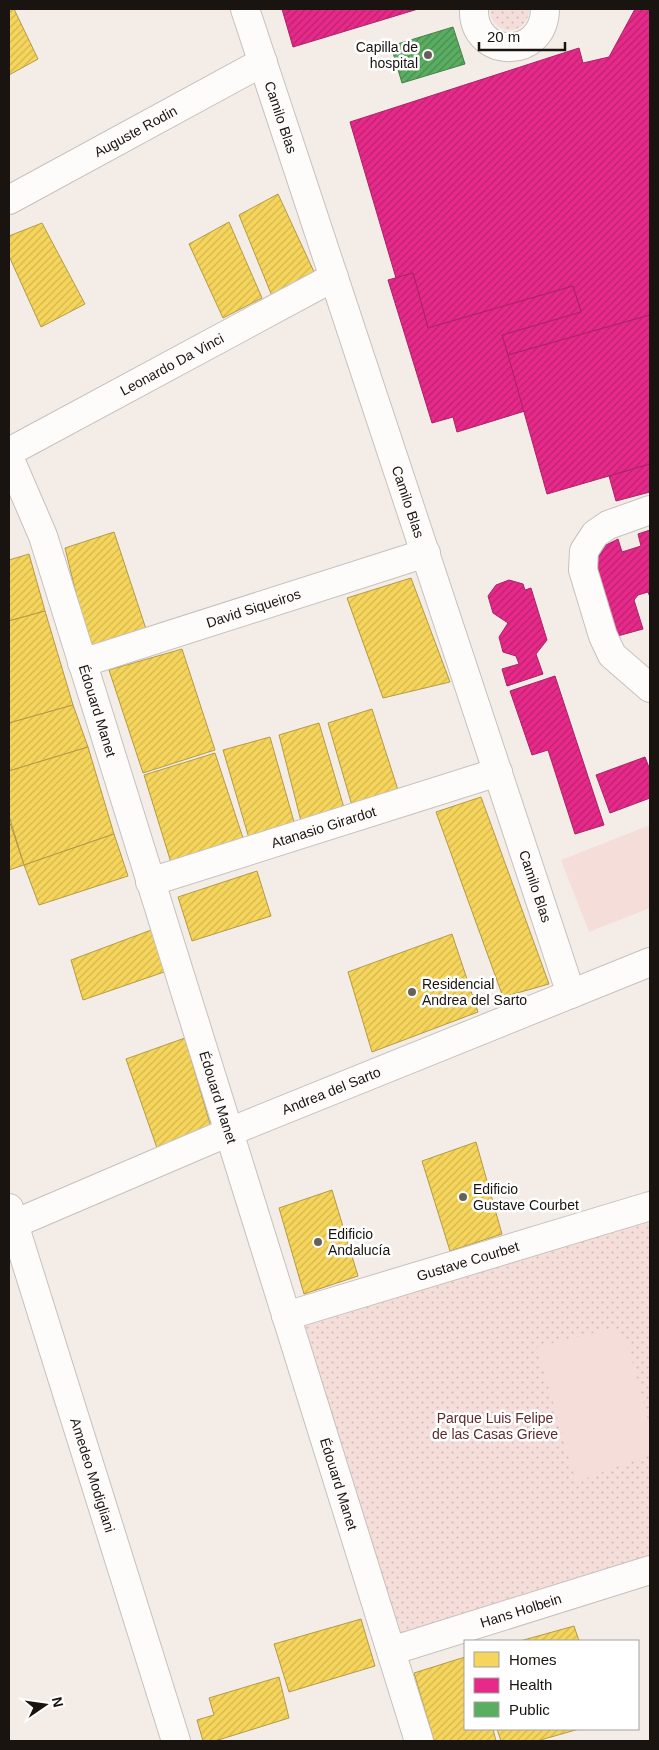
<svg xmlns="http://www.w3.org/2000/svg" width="659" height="1750" font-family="Arial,sans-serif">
<defs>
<pattern id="grass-dots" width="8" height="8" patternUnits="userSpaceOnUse" patternTransform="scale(1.25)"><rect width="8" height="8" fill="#f5ddda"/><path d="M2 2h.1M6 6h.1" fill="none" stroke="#d1bdba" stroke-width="1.8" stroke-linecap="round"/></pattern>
<pattern id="homes-hatch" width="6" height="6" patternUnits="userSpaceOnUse" patternTransform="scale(1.25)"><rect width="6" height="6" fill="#f6d55c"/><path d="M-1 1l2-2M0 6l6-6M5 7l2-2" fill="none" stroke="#d2b64f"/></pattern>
<pattern id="health-hatch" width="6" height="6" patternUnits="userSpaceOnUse" patternTransform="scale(1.25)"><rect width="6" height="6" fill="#e7298a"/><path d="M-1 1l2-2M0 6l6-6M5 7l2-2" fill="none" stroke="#ba226f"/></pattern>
<pattern id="public-hatch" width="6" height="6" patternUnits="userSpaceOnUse" patternTransform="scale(1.25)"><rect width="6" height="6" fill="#5aae61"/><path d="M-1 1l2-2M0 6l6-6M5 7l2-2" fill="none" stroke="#4a8c4f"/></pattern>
</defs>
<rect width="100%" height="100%" fill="#f4ede7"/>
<g fill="url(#grass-dots)">
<path d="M490 9H529C529 37 490 37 490 9Z"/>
<path d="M650 1218V1560L399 1637 299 1323Z"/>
</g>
<g fill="#f5ddda">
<path d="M650 825V908L589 932 561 860Z"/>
<path d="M613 1328 626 1338 650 1427V1452L649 1455 576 1482 537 1347Z"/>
</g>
<g fill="url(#homes-hatch)" stroke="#b49b45">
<path d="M9 9H14L38 59 9 75Z"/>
<path d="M278 194 315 274 272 296 239 215Z"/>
<path d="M229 222 262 298 223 318 189 244Z"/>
<path d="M42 223 85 304 41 327 9 256V236Z"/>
<path d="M114 532 146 629 89 647 65 548Z"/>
<path d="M29 554 45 611 9 621V560Z"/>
<path d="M411 578 450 682 383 698 347 598Z"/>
<path d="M45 611 73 705 9 723V621Z"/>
<path d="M182 649 215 750 143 773 109 670Z"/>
<path d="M73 705 88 747 9 771V723Z"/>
<path d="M372 709 398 790 353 809 328 723Z"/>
<path d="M319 723 345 811 302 825 279 735Z"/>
<path d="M270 737 296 829 251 845 223 750Z"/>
<path d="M88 747 114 834 24 865 9 816V771Z"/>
<path d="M215 753 246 847 173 869 144 775Z"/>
<path d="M481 797 549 984 503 997 436 812Z"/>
<path d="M9 820 24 865 9 870Z"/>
<path d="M114 834 128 876 39 905 24 865Z"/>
<path d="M257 871 271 916 192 941 178 897Z"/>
<path d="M154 929 167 971 83 1000 71 960Z"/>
<path d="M452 934 478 1012 372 1052 348 972Z"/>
<path d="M185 1038 211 1127 157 1148 126 1059Z"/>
<path d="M476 1142 502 1234 450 1251 422 1161Z"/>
<path d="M332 1190 358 1276 304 1294 279 1208Z"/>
<path d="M361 1619 375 1666 289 1692 274 1644Z"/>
<path d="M574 1626 579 1641H520Z"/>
<path d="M465 1657V1729H493L496 1741H434L414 1673Z"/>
<path d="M279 1677 289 1718 215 1741H203L197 1720 214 1715 209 1698Z"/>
<path d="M497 1729H579L537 1741H501Z"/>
</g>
<g fill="url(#health-hatch)" stroke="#a92365">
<path d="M282 9H418L293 47Z"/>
<path d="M635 9H650V315L508 355 502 335 581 312 573 286 428 328 413 273 396 278 350 122 579 48 583 63 609 57Z"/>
<path d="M413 273 428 328 573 286 581 312 502 335 525 411 457 432 453 417 432 423 388 280Z"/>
<path d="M650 315V464L547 494 508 355Z"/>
<path d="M650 464V492L616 501 609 476Z"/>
<path d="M650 530V597L648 592 638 595 634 600 643 629 614 637 591 567 606 545 618 539 622 552 641 546 638 534Z"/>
<path d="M509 580 523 584 525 590 531 588 547 640 536 654 543 674 507 686 502 669 519 664 516 656 503 652 499 637 508 623 493 613 488 596 496 585Z"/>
<path d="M555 676 604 825 575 834 548 750 532 755 510 691Z"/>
<path d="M645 757 650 770V798L610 813 596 775Z"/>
</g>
<path fill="url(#public-hatch)" stroke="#468049" d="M453 27 465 64 402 83 391 46Z"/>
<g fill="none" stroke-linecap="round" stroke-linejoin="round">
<g stroke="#c6c1bc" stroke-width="30">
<g id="minor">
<path id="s1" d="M245 9 571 994"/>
<path d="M474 9C472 58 544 62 545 9"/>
<path id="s2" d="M9 200 263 62"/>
<path id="s3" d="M9 452 334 277"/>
<path id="s4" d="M9 457 43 536 419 1741"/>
<path d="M650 510 608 525 595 534 584 551 583 570 603 636 612 655 650 688"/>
<path id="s5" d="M82 663 426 553"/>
<path id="s6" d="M150 882 498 772"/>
<path id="s7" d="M9 1208 176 1741"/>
<path id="s8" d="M14 1224 229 1132 650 962"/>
<path id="s9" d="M286 1316 650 1206"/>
<path id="s10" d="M391 1651 650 1570"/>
</g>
</g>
<use href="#minor" stroke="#fdfcfb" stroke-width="28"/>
</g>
<g fill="#66605b" stroke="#fff" stroke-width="2">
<circle cx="428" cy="55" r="5"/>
<circle cx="412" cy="992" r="5"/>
<circle cx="463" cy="1197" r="5"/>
<circle cx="318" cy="1242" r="5"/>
</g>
<g text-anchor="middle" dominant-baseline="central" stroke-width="5" stroke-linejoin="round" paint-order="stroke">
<g font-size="14" fill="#191410" stroke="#fff" text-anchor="start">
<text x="418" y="47" text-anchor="end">Capilla de<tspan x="418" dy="16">hospital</tspan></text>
<text x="422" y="984">Residencial<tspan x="422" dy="16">Andrea del Sarto</tspan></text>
<text x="473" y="1189">Edificio<tspan x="473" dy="16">Gustave Courbet</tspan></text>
<text x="328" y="1234">Edificio<tspan x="328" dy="16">Andalucía</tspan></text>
</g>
<g font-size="14" fill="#191410" stroke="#fff">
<text stroke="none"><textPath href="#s1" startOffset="114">Camilo Blas</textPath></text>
<text stroke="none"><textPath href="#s2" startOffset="144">Auguste Rodin</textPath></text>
<text stroke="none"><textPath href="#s3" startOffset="185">Leonardo Da Vinci</textPath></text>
<text stroke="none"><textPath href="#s1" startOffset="519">Camilo Blas</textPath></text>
<text stroke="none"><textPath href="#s5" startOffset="180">David Siqueiros</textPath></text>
<text stroke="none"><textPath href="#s4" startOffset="269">Édouard Manet</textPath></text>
<text stroke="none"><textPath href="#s6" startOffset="182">Atanasio Girardot</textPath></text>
<text stroke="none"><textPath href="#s1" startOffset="924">Camilo Blas</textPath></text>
<text stroke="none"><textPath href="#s8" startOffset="344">Andrea del Sarto</textPath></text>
<text stroke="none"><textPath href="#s4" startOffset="674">Édouard Manet</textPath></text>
<text stroke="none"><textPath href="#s9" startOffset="190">Gustave Courbet</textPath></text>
<text stroke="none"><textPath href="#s7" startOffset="280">Amedeo Modigliani</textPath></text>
<text stroke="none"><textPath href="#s4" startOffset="1079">Édouard Manet</textPath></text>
<text stroke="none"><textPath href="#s10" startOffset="136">Hans Holbein</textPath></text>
</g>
<g font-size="14" fill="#5e2b2d" stroke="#fff">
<text x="495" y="1418">Parque Luis Felipe<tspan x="495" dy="16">de las Casas Grieve</tspan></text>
</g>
</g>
<rect width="659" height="1750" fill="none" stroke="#191410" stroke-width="20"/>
<rect x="464" y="1640" width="175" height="90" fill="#ffffff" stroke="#a3a19f"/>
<rect x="474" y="1652" width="25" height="15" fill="#f6d55c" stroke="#a3a19f"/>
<text x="509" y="1665" font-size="15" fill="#191410">Homes</text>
<rect x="474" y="1678" width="25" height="15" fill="#e7298a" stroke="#a3a19f"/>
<text x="509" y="1690" font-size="15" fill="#191410">Health</text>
<rect x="474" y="1702" width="25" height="15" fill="#5aae61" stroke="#a3a19f"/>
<text x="509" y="1715" font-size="15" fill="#191410">Public</text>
<g transform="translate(45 1705) rotate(77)" stroke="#ffffff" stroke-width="4" paint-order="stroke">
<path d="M0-4L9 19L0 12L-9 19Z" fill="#191410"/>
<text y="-8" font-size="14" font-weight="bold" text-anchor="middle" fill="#191410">N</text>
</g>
<path d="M479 42v8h86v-8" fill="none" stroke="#191410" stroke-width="2.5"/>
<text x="487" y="42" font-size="15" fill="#191410" stroke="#ffffff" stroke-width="4" paint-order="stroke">20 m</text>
</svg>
